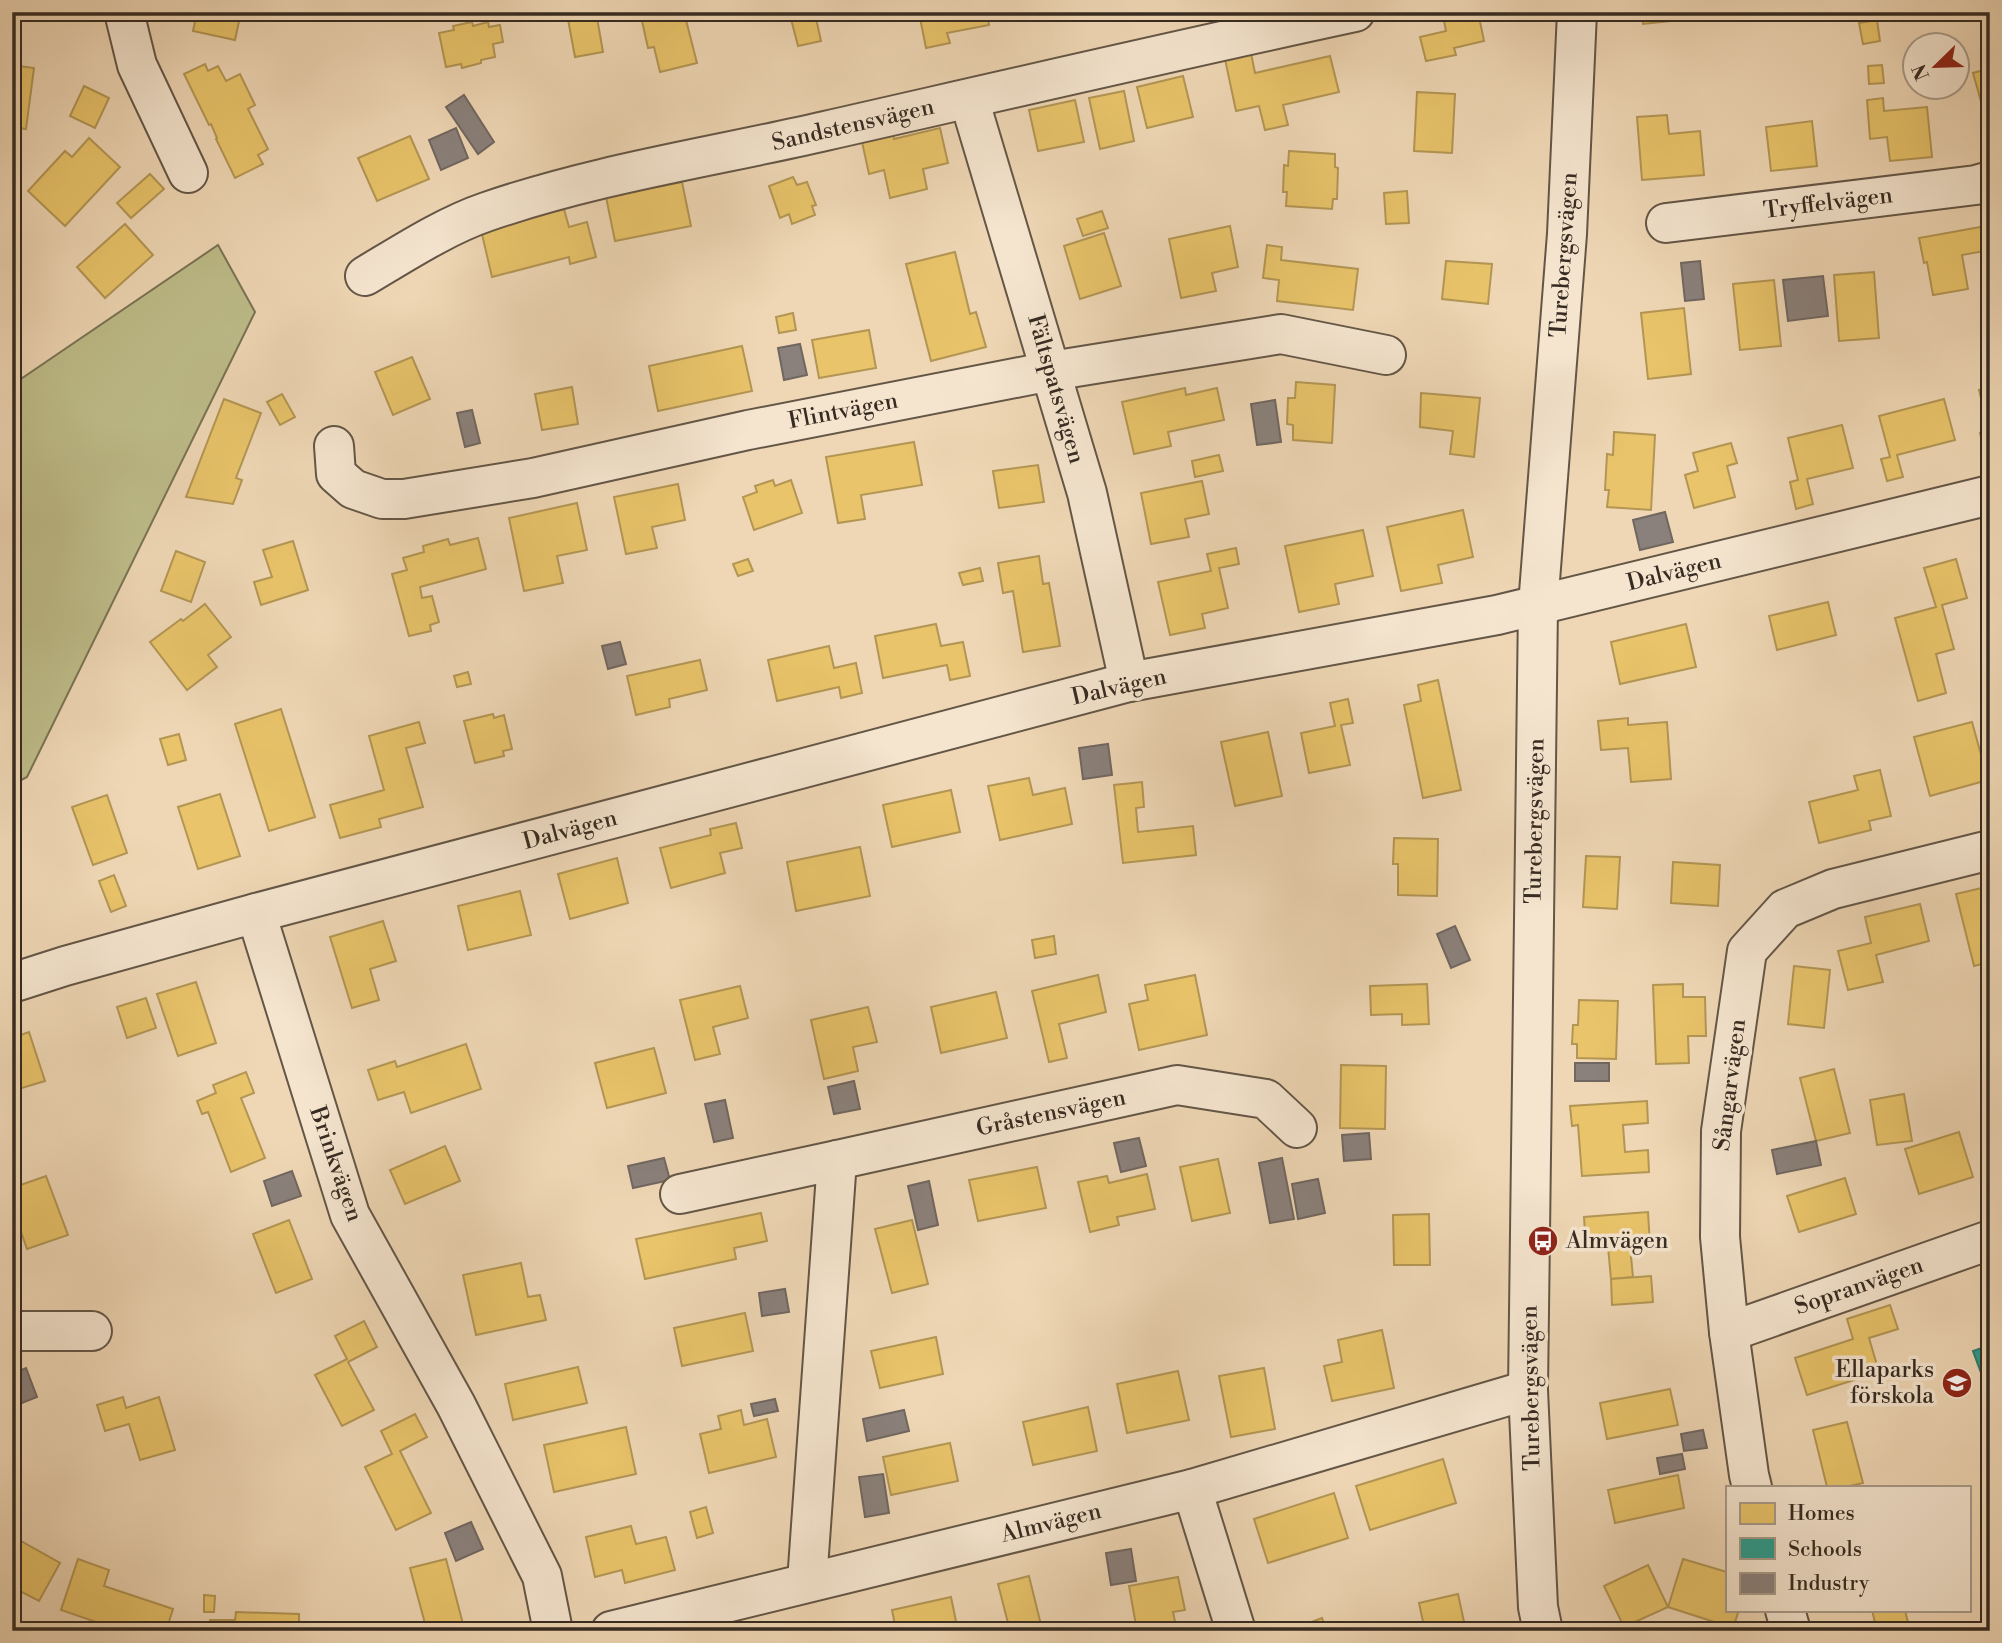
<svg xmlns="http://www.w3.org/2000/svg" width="2002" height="1643" font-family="'Libre Bodoni',serif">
<rect width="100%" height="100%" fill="#efd7b5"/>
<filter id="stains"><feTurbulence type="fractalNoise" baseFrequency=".00286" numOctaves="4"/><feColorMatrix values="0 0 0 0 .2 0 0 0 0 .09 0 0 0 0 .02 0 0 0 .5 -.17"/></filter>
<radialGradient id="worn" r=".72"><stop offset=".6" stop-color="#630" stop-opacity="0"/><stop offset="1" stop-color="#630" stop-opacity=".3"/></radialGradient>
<path fill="#bebd8a" stroke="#7a7456" stroke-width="2" d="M218 245 255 312 27 777 12 785V385Z"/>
<g fill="#e9c46a" stroke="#b39654" stroke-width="2">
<path d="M197 12H241L235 40 193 31Z"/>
<path d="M541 12H596L603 52 575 57 567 14 542 18Z"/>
<path d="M640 12H687L685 16 697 63 660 72 654 47 648 48Z"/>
<path d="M936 12H987L989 25 947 33 950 43 926 48 920 18 936 14Z"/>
<path d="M1461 12H1478L1484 41 1454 48 1456 55 1426 61 1420 37 1446 31 1443 16Z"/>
<path d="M1642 12H1679L1680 20 1643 24Z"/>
<path d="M815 14 821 41 798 46 791 19Z"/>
<path d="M1877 20 1880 41 1863 44 1859 23Z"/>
<path d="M472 22 473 26 488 22 489 27 500 25 503 42 493 44 495 57 481 60V63L462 68 461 64 446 67 439 33 454 30 453 26Z"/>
<path d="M1251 53 1255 73 1330 56 1339 92 1283 105 1288 125 1265 130 1259 106 1236 111 1225 59Z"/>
<path d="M205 64 208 71 218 66 226 81 240 74 255 105 248 109 268 149 258 155 263 164 235 178 216 139 217 138 211 124 209 125 184 74Z"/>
<path d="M12 65 34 68 26 129 12 127Z"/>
<path d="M1882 65 1884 83 1869 84 1868 66Z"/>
<path d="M1990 68V122L1987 123 1973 73Z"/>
<path d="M1183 76 1193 117 1147 128 1137 87Z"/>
<path d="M84 86 109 98 95 128 70 116Z"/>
<path d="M1124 91 1134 141 1100 149 1089 98Z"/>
<path d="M1417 92 1455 94 1452 153 1414 151Z"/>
<path d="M1883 98 1884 111 1927 107 1932 157 1890 161 1887 137 1870 139 1867 100Z"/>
<path d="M1075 100 1084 142 1038 151 1029 110Z"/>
<path d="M1667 115 1669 134 1700 131 1704 175 1642 180 1637 117Z"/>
<path d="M1812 121 1817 166 1771 171 1766 127Z"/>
<path d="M940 128 948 163 923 169 927 189 890 198 884 170 869 174 862 142 893 135 894 139Z"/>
<path d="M410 136 429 179 377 201 358 158Z"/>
<path d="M89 138 120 167 65 226 28 191 65 151 72 157Z"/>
<path d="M1289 151 1335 154V167L1338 168 1337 199H1333L1332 209 1286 206 1287 192H1283L1284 165 1288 166Z"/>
<path d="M150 174 164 189 131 218 117 203Z"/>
<path d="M793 177 797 185 807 182 816 205 812 206 815 215 792 224 789 214 780 218 769 186Z"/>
<path d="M682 182 691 226 615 241 606 197Z"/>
<path d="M1407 191 1409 223 1386 224 1384 193Z"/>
<path d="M564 209 569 227 587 222 596 257 570 264 569 257 492 277 481 230Z"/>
<path d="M1102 211 1108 228 1083 236 1077 219Z"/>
<path d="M125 224 153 255 105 298 77 267Z"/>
<path d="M1230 226 1238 267 1212 273 1216 291 1181 298 1169 239Z"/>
<path d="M1986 226 1990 250 1962 255 1968 289 1933 295 1927 262 1924 263 1919 238Z"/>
<path d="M1104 233 1121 286 1080 299 1064 246Z"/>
<path d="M1267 245 1282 247 1281 260 1358 269 1353 310 1277 301 1279 280 1263 278Z"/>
<path d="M955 252 970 314 976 312 986 347 931 361 906 264Z"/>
<path d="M1446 261 1492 264 1488 304 1442 299Z"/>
<path d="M1874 272 1879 338 1839 341 1834 275Z"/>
<path d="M1774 280 1781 346 1740 350 1733 284Z"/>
<path d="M1684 308 1691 374 1648 379 1641 313Z"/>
<path d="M793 313 796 330 779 333 776 317Z"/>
<path d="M869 330 876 368 819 378 812 340Z"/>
<path d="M742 346 752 391 658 411 649 366Z"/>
<path d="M412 357 430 399 393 415 375 372Z"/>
<path d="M1296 382 1335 385 1332 443 1293 440V425L1287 424 1288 398H1295Z"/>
<path d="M572 387 578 424 542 430 535 394Z"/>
<path d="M1990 387V457L1986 458 1980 433 1989 431 1979 390Z"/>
<path d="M1185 388 1186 395 1217 388 1224 420 1168 432 1171 446 1134 454 1122 402Z"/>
<path d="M1421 393 1480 398 1474 457 1450 454 1453 431 1420 427Z"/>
<path d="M282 394 295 417 280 425 267 402Z"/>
<path d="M224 399 261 413 236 478 242 480 233 504 186 497Z"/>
<path d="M1944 399 1955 440 1897 455 1903 477 1887 481 1881 459 1890 457 1879 416Z"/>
<path d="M1842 425 1853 468 1807 479 1813 504 1796 509 1790 482 1798 480 1788 438Z"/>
<path d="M1614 432 1655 435 1651 510 1607 507 1609 490H1605L1607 454 1613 455Z"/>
<path d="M914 442 922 485 861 495 865 519 838 523 826 457Z"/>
<path d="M1731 443 1737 463 1727 466 1735 497 1694 508 1685 475 1698 471 1693 453Z"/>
<path d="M1219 455 1223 471 1195 477 1192 461Z"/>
<path d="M1038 465 1044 502 999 508 993 471Z"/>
<path d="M773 480 775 486 791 480 802 513 754 530 743 497 757 492 755 486Z"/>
<path d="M1202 481 1209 514 1185 519 1189 537 1151 544 1141 493Z"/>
<path d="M678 484 685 520 652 527 657 548 626 554 614 497Z"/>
<path d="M577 503 587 550 557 556 563 583 524 591 509 518Z"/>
<path d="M1463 510 1473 557 1438 565 1442 583 1401 591 1387 527Z"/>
<path d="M1363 530 1373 576 1335 584 1339 604 1299 612 1285 546Z"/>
<path d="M478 538 486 569 420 587 422 598 432 596 439 622 430 625 431 631 409 636 392 574 407 570 403 558 424 552 423 546 448 539 450 545Z"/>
<path d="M293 541 308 590 261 605 254 582 272 577 263 550Z"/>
<path d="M1236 548 1239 564 1219 568 1228 608 1202 614 1205 628 1170 635 1158 582 1211 571 1207 554Z"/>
<path d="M176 551 205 562 191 602 161 591Z"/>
<path d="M1039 556 1043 584 1049 583 1060 646 1023 652 1013 591 1003 593 998 563Z"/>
<path d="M748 559 753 571 738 576 733 564Z"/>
<path d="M1956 559 1967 598 1942 605 1954 649 1936 654 1946 693 1918 701 1895 618 1936 607 1924 568Z"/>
<path d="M980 568 983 581 963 585 959 573Z"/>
<path d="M1828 602 1836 635 1777 650 1769 616Z"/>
<path d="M205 604 231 637 208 655 217 667 187 690 150 642 181 619 183 621Z"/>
<path d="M936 624 941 646 963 642 970 676 950 680 947 665 883 678 875 636Z"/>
<path d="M1686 624 1696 667 1620 684 1611 642Z"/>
<path d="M829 646 834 668 856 663 862 693 841 698 839 687 777 701 768 660Z"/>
<path d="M700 660 707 690 669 699 670 707 636 715 627 676Z"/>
<path d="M468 672 471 684 457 687 454 676Z"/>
<path d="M1438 680 1461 790 1423 798 1404 705 1421 701 1418 685Z"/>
<path d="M1348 699 1353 723 1341 725 1350 765 1309 773 1301 733 1335 726 1330 703Z"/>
<path d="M281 709 315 817 269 831 235 724Z"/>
<path d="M493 714 494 718 504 715 512 749 503 751 504 756 475 763 464 721Z"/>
<path d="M1628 718V725L1667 722 1671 779 1631 782 1628 748 1601 750 1598 721Z"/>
<path d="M419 722 425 743 406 748 423 807 379 819 381 827 340 838 330 805 384 790 369 736Z"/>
<path d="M1972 722 1988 780 1930 796 1914 737Z"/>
<path d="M1268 732 1282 796 1235 806 1221 742Z"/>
<path d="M179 734 186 760 168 765 160 739Z"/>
<path d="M1880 770 1891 816 1869 821 1871 830 1819 843 1809 802 1858 790 1854 776Z"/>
<path d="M1029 778 1033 795 1065 788 1072 824 1000 840 988 786Z"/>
<path d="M1142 782 1144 807 1136 808 1138 832 1193 826 1196 855 1123 863 1114 785Z"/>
<path d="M951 790 960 832 892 847 883 805Z"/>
<path d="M220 794 240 856 198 869 178 807Z"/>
<path d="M107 795 127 853 93 865 72 807Z"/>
<path d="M736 823 742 848 720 853 725 873 671 888 660 848 711 835 710 829Z"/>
<path d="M1394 838 1438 839 1437 896 1398 895V864H1393Z"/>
<path d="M860 847 870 896 796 911 787 862Z"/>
<path d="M1586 856 1620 857 1617 909 1583 907Z"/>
<path d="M617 858 628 903 570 919 558 874Z"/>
<path d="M1673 862 1720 865 1718 906 1671 903Z"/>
<path d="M114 875 126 906 111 912 99 881Z"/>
<path d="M1990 886V962L1974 966 1956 894Z"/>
<path d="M520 891 531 935 468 950 458 906Z"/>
<path d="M1920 904 1929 941 1876 955 1883 982 1848 990 1838 951 1871 943 1865 917Z"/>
<path d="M383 921 396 961 370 969 379 1000 352 1008 330 937Z"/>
<path d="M1054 936 1056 954 1035 958 1032 940Z"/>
<path d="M1794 966 1830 970 1824 1028 1788 1024Z"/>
<path d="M1098 975 1106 1012 1059 1024 1067 1058 1049 1062 1032 991Z"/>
<path d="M1195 975 1207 1035 1139 1050 1129 1004 1148 1000 1145 985Z"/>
<path d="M196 982 216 1043 178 1056 157 994Z"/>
<path d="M1427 984 1429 1024 1402 1025V1014L1371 1015 1370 986Z"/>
<path d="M1683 984V997H1705L1706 1036H1688L1689 1063 1656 1064 1653 985Z"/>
<path d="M740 986 748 1018 713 1027 720 1054 695 1060 680 1000Z"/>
<path d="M996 992 1007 1038 941 1053 931 1007Z"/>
<path d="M146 998 156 1028 127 1038 117 1007Z"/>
<path d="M1579 1000 1618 1001 1616 1059 1577 1058V1044H1572L1573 1025H1578Z"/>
<path d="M868 1007 877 1042 853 1047 858 1071 824 1079 811 1020Z"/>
<path d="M29 1032 45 1081 12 1091V1038Z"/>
<path d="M466 1044 481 1089 411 1113 404 1092 378 1100 368 1070 395 1061 397 1067Z"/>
<path d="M654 1048 666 1093 607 1108 595 1063Z"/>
<path d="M1341 1065 1386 1066 1385 1129 1340 1128Z"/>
<path d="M1834 1069 1850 1133 1816 1141 1800 1078Z"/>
<path d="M246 1072 254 1093 241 1098 265 1158 231 1172 208 1112 202 1114 197 1101 216 1093 213 1085Z"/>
<path d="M1904 1094 1912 1141 1877 1145 1870 1100Z"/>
<path d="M1647 1101 1648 1123 1623 1125 1625 1152 1648 1150 1649 1172 1582 1176 1578 1125 1572 1126 1570 1106Z"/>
<path d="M1959 1132 1973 1177 1919 1194 1905 1149Z"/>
<path d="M445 1146 460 1181 405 1204 390 1170Z"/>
<path d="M1218 1159 1230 1213 1192 1221 1180 1167Z"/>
<path d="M1037 1167 1046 1208 978 1221 969 1180Z"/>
<path d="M1147 1174 1155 1209 1117 1217 1119 1225 1090 1232 1078 1182 1107 1176 1109 1183Z"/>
<path d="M46 1176 68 1235 27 1249 12 1206V1188Z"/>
<path d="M1845 1178 1856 1214 1799 1232 1787 1196Z"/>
<path d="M1648 1212 1650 1245 1630 1246 1633 1277 1611 1279 1608 1247 1586 1249 1584 1217Z"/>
<path d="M761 1213 767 1241 734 1248 736 1259 645 1279 636 1239Z"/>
<path d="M1429 1214 1430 1265H1394L1393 1215Z"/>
<path d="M289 1220 312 1279 276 1293 253 1234Z"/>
<path d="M912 1220 928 1284 892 1293 875 1229Z"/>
<path d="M521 1263 528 1297 540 1295 546 1320 476 1335 463 1275Z"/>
<path d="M1651 1276 1653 1302 1612 1305 1611 1279Z"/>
<path d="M1890 1305 1898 1329 1869 1338 1879 1372 1807 1395 1795 1358 1853 1339 1847 1319Z"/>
<path d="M745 1313 753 1351 682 1366 674 1328Z"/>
<path d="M364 1321 377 1347 348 1362 374 1410 342 1426 315 1375 347 1359 335 1336Z"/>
<path d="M1382 1330 1394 1388 1332 1401 1324 1366 1342 1362 1338 1340Z"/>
<path d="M936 1337 943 1374 880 1388 871 1351Z"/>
<path d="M578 1367 587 1403 513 1420 505 1384Z"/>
<path d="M1264 1368 1275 1429 1231 1437 1219 1376Z"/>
<path d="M1178 1371 1189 1420 1127 1433 1117 1384Z"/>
<path d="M1670 1389 1678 1425 1607 1439 1600 1403Z"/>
<path d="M123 1397 126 1408 159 1397 175 1450 140 1460 129 1424 105 1431 97 1405Z"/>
<path d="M1088 1407 1097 1451 1033 1465 1023 1422Z"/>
<path d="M741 1410 744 1425 767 1419 776 1457 709 1473 700 1434 721 1429 718 1416Z"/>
<path d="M415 1414 427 1437 400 1451 431 1513 396 1530 365 1467 392 1454 381 1431Z"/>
<path d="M1847 1422 1863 1483 1845 1487H1827L1813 1430Z"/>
<path d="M626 1427 636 1474 554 1492 544 1445Z"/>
<path d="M950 1443 958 1481 891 1495 883 1457Z"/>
<path d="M1443 1459 1456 1503 1370 1530 1356 1486Z"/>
<path d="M1678 1475 1684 1508 1615 1523 1608 1490Z"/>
<path d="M1334 1493 1348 1538 1268 1563 1254 1519Z"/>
<path d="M706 1507 713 1533 697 1538 690 1512Z"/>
<path d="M631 1526 636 1544 666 1537 675 1570 625 1583 622 1570 595 1577 586 1537Z"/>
<path d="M12 1536 60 1563 39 1601 12 1587Z"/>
<path d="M78 1559 109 1570 104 1586 173 1609 166 1631H122L61 1610Z"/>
<path d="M446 1559 463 1624 438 1631H427L410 1568Z"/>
<path d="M1683 1559 1727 1572V1610H1739L1733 1628 1668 1607Z"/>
<path d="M1648 1565 1668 1607 1624 1627 1604 1586Z"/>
<path d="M1029 1576 1042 1629 1068 1622 1070 1631H1010L998 1584Z"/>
<path d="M1178 1577 1185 1610 1173 1612 1177 1631H1137L1129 1586Z"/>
<path d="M1458 1594 1466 1631H1425L1419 1603Z"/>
<path d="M204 1595 215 1596 214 1612H204Z"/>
<path d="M951 1597 958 1631H879V1629L895 1625 892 1610Z"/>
<path d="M1872 1610H1905L1910 1631H1877Z"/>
<path d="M236 1612 299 1614V1631H209L210 1620H235Z"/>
<path d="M1322 1618 1327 1631H1287Z"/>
</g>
<path fill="#2a9d8f" stroke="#2e7b6e" stroke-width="2" d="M1990 1345V1397L1973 1351Z"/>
<g fill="#8a817c" stroke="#716761" stroke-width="2">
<path d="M464 95 494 142 478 154 446 107Z"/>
<path d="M456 128 468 158 441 170 429 140Z"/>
<path d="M1700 261 1704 299 1685 301 1681 263Z"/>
<path d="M1823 276 1828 316 1788 321 1783 280Z"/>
<path d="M800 344 807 375 784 380 778 348Z"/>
<path d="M1275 400 1281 442 1257 445 1251 404Z"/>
<path d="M472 410 480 443 465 447 457 413Z"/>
<path d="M1665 512 1673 542 1640 550 1633 520Z"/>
<path d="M620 642 626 664 608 669 602 646Z"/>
<path d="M1108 744 1112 775 1083 779 1079 748Z"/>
<path d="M1455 926 1470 960 1451 968 1437 934Z"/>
<rect x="1575" y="1063" width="34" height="18"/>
<path d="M854 1081 860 1109 834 1114 828 1087Z"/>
<path d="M725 1100 733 1138 714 1142 705 1104Z"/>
<path d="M1369 1133 1371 1159 1344 1161 1342 1135Z"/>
<path d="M1139 1138 1146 1166 1121 1172 1114 1143Z"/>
<path d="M1816 1141 1821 1165 1777 1174 1772 1150Z"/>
<path d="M664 1158 670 1180 633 1188 628 1166Z"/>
<path d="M1282 1158 1294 1219 1270 1223 1259 1163Z"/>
<path d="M292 1171 301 1196 272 1206 264 1181Z"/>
<path d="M1318 1179 1325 1213 1298 1219 1292 1184Z"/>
<path d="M929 1181 938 1225 918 1230 908 1186Z"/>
<path d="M785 1289 789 1312 762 1316 759 1293Z"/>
<path d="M26 1368 37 1397 17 1405 12 1392V1374Z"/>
<path d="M775 1399 778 1411 754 1416 751 1404Z"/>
<path d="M904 1410 909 1431 867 1441 863 1419Z"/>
<path d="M1703 1430 1707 1448 1684 1451 1681 1434Z"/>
<path d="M1682 1454 1685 1469 1660 1474 1657 1458Z"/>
<path d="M883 1474 889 1513 865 1517 859 1477Z"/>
<path d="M471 1522 483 1549 456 1561 445 1533Z"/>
<path d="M1131 1549 1136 1581 1111 1585 1106 1553Z"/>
</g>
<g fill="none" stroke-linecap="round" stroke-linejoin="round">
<g stroke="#645647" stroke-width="42">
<g id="minor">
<path d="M124 12 137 65 188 173"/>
<path d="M969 99 1087 493 1129 682"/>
<path d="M1666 223 1976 185 1990 181"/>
<path d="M365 276C402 254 445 226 486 212 596 174 712 157 825 131 1001 91 1178 50 1355 12"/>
<path d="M334 446 336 474 353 489 382 499H404L533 478 748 430 1051 371 1281 334 1386 355"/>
<path d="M256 913 1129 682 1497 615 1990 495"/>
<path d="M12 983 65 966 256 913 350 1215 456 1405 542 1576 553 1631"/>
<path d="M680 1194 837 1160"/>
<path d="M12 1331H92"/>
<path d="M1729 1332 1990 1240"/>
<path d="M1752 1487 1749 1475 1729 1332 1720 1237 1721 1131 1747 951 1785 909 1833 889 1990 850"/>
<path d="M1192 1489 1236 1631"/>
<path d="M807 1582 837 1160 1177 1085 1266 1099 1297 1128"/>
<path d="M1785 1610 1791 1631"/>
<path d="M611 1631 1192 1489 1528 1390"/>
<path d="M1543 1631 1538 1607 1528 1390 1538 606 1567 234 1577 12"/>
</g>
</g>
<use href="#minor" stroke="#f5e5cf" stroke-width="38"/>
</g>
<defs>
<g id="bus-disc" transform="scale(1.575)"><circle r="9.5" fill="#8f2418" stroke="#f5e5cf"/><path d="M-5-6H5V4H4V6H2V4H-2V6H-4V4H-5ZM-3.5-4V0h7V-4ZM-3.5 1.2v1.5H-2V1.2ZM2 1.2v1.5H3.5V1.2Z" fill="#fff"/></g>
<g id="school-disc" transform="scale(1.575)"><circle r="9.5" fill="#8f2418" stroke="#f5e5cf"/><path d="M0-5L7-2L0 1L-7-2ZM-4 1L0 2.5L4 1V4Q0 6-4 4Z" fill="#fff"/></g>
</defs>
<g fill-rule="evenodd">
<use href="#bus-disc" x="1543" y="1241"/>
<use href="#school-disc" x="1957" y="1383"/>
</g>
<g text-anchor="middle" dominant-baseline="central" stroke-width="7" stroke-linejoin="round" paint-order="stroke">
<g font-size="23" fill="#362b22" stroke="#f5e5cf">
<text transform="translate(853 125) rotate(-13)">Sandstensvägen</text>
<text transform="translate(1828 203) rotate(-7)">Tryffelvägen</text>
<text transform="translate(1564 255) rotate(-86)">Turebergsvägen</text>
<text transform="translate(1056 389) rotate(74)">Fältspatsvägen</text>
<text transform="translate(843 411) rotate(-11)">Flintvägen</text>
<text transform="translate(1674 572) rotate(-14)">Dalvägen</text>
<text transform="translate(1119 687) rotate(-13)">Dalvägen</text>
<text transform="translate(1535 821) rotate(-89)">Turebergsvägen</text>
<text transform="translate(570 830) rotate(-15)">Dalvägen</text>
<text transform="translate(1730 1085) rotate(-83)">Sångarvägen</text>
<text transform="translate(1051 1113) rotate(-12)">Gråstensvägen</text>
<text transform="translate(336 1164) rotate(71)">Brinkvägen</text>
<text transform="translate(1859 1286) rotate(-19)">Sopranvägen</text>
<text transform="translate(1531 1388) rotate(-91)">Turebergsvägen</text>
<text transform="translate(1051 1523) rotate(-14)">Almvägen</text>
</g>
<g font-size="23" fill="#362b22" stroke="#f5e5cf" text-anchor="start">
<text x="1566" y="1241">Almvägen</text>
<text x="1934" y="1370" text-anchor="end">Ellaparks<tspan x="1934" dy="26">förskola</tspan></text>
</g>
</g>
<rect width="2002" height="1643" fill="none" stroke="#efd7b5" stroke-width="42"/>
<rect x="14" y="14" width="1974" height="1615" fill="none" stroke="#362b22" stroke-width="3.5"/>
<rect x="21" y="21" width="1960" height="1601" fill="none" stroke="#362b22" stroke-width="2"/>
<rect x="1726" y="1486" width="245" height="126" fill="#f5e5cf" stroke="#a99b8a" stroke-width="2"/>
<rect x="1740" y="1503" width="35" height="21" fill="#e9c46a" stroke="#a99b8a" stroke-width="2"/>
<text x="1788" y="1520" font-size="21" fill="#362b22">Homes</text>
<rect x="1740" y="1538" width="35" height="21" fill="#2a9d8f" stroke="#a99b8a" stroke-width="2"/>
<text x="1788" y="1556" font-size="21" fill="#362b22">Schools</text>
<rect x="1740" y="1573" width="35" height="21" fill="#8a817c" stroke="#a99b8a" stroke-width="2"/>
<text x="1788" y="1590" font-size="21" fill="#362b22">Industry</text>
<g transform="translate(1936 66) rotate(247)"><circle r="33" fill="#f5e5cf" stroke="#a99b8a" stroke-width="2"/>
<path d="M0-5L12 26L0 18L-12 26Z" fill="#8f2418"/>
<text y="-10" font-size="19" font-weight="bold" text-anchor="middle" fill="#362b22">N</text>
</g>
<rect width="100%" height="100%" filter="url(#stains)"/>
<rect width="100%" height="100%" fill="url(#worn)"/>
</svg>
